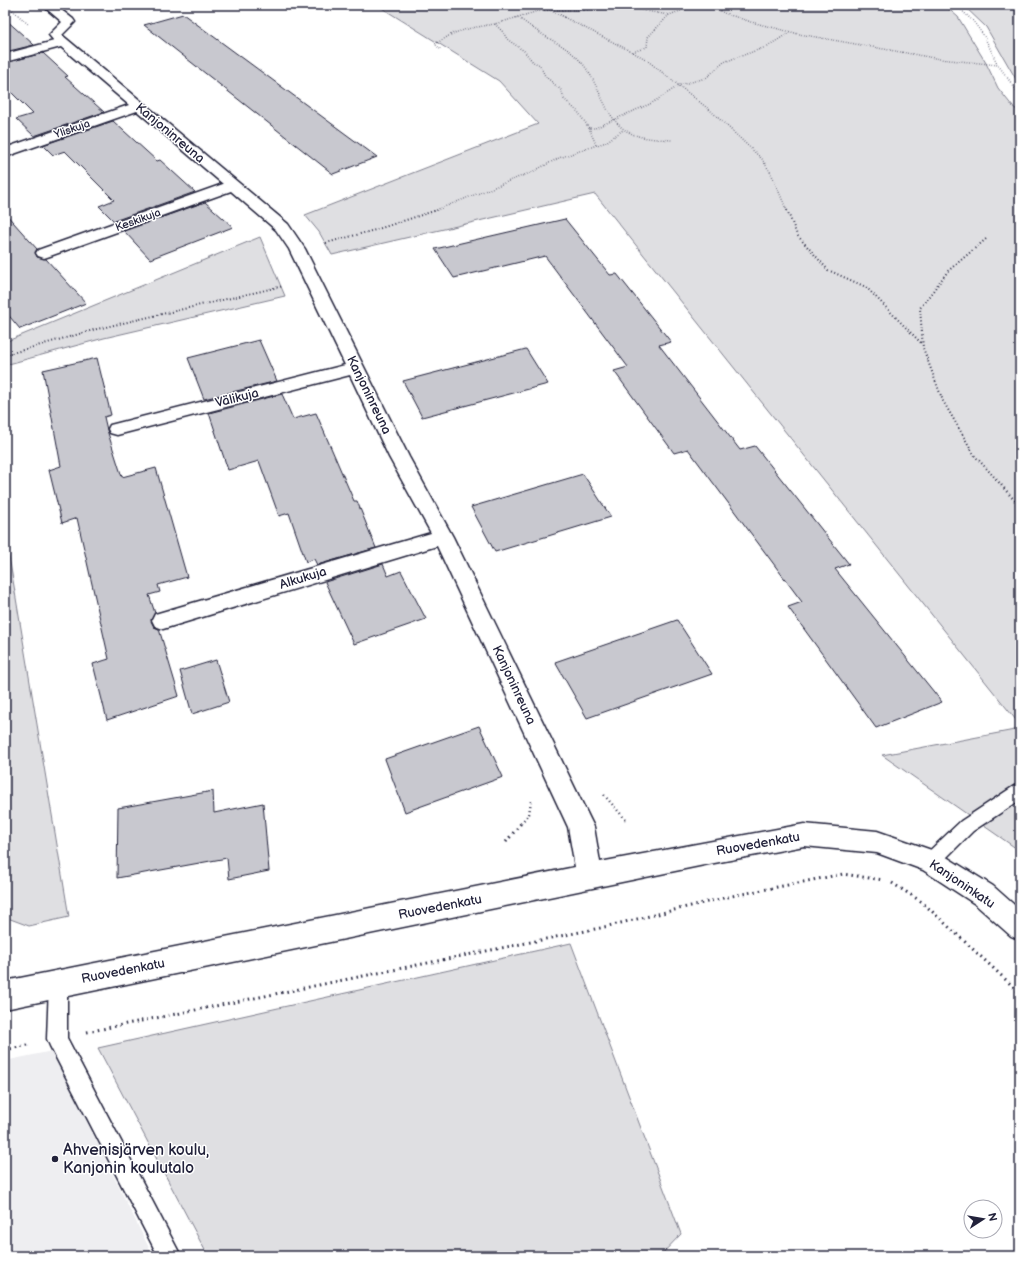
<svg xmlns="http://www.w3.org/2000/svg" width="1025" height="1261" font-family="'Balsamiq Sans',sans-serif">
<rect width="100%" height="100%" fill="#fff"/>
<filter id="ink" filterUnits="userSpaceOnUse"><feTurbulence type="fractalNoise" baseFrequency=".025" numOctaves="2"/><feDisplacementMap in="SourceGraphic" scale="8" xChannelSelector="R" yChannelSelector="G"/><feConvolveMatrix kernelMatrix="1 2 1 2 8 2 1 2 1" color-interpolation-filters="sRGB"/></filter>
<g filter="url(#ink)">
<path fill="#eeeef1" d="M52 1051 153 1256H5V1061Z"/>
<g fill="#dfdfe2" stroke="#80808e">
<path d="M377 5H944L958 17 986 63 998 88 1013 107 1020 112V725L595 194 332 255 319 232 305 215 538 124 499 81Z"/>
<path d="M963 5H1020V86L986 27Z"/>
<path d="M260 237 285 296 104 338 5 365V342Z"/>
<path d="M5 532 69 917 29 926 5 917Z"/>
<path d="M1020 729V851L882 755Z"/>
<path d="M571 943 681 1234 660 1256H208L98 1048Z"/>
</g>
<g fill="#c8c8cf" stroke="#22223b">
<path d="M183 14 324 118 377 157 333 174 144 25Z"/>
<path d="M5 19 33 44 34 45 5 52Z"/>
<path d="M43 53 68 76 65 77 104 112 34 136 16 119 33 114 5 86V63Z"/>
<path d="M113 121 157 161 160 160 195 192 114 221 99 206 114 200 65 151 53 155 43 145Z"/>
<path d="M205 202 233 227 150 259 124 231Z"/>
<path d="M5 213 37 249 35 252 37 257 46 259 86 303 20 329 5 311Z"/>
<path d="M565 219 610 275 617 274 671 342 659 345 740 450 755 446 849 564 835 569 942 702 876 728 788 607 802 602 688 449 674 453 614 371 628 367 545 256 454 278 435 249Z"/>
<path d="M259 340 277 381 204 399 188 358Z"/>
<path d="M526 349 548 384 422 417 403 381Z"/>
<path d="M97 358 111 415 104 417 107 430 122 477 156 468 187 577 158 585 160 592 149 595 155 613 151 621 154 627 159 629 179 696 107 720 93 664 109 659 77 518 62 523 49 470 61 466 43 370Z"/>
<path d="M282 394 293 419 316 413 354 501H357L376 548 317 565 314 559 306 562 289 513 279 516 259 461 228 470 209 413Z"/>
<path d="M583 474 611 517 495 552 471 507Z"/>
<path d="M383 564 388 576 401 571 426 619 354 644 325 582Z"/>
<path d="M677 620 712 674 587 718 555 662Z"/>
<path d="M216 660 229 702 192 714 180 671Z"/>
<path d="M479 726 503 777 405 812 385 759Z"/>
<path d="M213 791 214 813 263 803 269 871 229 879 227 858 117 878 118 808Z"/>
</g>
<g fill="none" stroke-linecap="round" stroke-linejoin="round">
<g stroke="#22223b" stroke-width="3">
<g id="service">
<path d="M1020 784V800L973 831 937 867 931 869 925 867 922 861 925 855 961 821 1014 786Z"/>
<path d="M58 975 65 977 67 984V1038L181 1256H158L50 1046 47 1039 49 984 51 977Z"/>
</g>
</g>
<g stroke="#22223b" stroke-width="3">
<path id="minor" d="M42 5H55L73 19 75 22 62 35 288 224 305 249 409 457 453 537 590 819 594 827 600 862 804 824 877 831 940 853 993 886 1020 910V940L1011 936 975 904 923 870 877 853 804 846 709 864 5 1009V981L575 867 568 827 437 546 163 629 155 626 152 620 155 614 431 533 389 457 350 375 117 435 110 433 108 429 110 425 345 365 289 249 276 230 231 191 50 256 44 258 38 256 36 253 38 250 223 184 137 111 5 157V148L129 105 61 47 5 62V54L54 41 49 35 62 22Z"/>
</g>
<g stroke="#22223b" stroke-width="1.5" stroke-dasharray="0.5 2" stroke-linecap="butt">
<path d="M7 5 28 24"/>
<path d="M545 5 550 9"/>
<path d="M709 5 724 13 751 22 799 34 940 59 998 65"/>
<path d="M956 5 973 21 984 36 998 65 1020 95"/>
<path d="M517 17C526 23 535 30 545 36 560 45 570 49 582 63 602 86 604 124 635 135 646 139 660 139 672 140"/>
<path d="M565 17 550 10 644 58 711 111 762 159 772 175 787 211"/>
<path d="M495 24 503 32 507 39 524 51 533 62 540 65 545 76 562 91 564 99 578 112 589 128H595L652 103 680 85 706 78 724 62 766 47 789 33"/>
<path d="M440 49 435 44 454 33 471 28 495 24 535 12 550 10H586L617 6 669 15 697 5"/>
<path d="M633 52 647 47 648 37 669 15"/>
<path d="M589 128 596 145"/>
<path d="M434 211 532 172 559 158 606 142 623 130"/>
</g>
<g stroke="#22223b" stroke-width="2" stroke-dasharray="1 2.5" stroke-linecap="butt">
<path d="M787 210 797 235 828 270 866 287 922 344"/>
<path d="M986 239 948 271 920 308 923 348 943 401 975 456 997 480"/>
<path d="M326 243 375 230 437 210"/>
<path d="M5 355 97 329 283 286"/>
</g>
<g stroke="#22223b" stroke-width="2.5" stroke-dasharray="1 3" stroke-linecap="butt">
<path d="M996 479 1016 502 1020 511"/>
<path d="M604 795 626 820"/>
<path d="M521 823 529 814 531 801"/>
</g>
<g stroke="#22223b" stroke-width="3" stroke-dasharray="1.5 4" stroke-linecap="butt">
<path d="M506 842 522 822"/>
<path d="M892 883 922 902 1020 993"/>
<path d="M87 1032 600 928 732 896 843 874 883 880"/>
<path d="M5 1050 28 1045"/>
</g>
<use href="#service" fill="#fff" fill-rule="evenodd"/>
<use href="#minor" fill="#fff" fill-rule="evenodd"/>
</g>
</g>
<circle fill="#22223b" stroke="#fff" stroke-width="1.5" cx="55" cy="1159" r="4"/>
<g text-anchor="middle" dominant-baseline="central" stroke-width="3" stroke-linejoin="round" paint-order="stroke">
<g font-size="11" fill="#22223b" stroke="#fff">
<text transform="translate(72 129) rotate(-19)">Yliskuja</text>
<text transform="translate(138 220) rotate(-20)">Keskikuja</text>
</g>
<g font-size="13" fill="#22223b" stroke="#fff">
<text transform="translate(170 133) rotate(40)">Kanjoninreuna</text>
<text transform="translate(369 395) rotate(64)">Kanjoninreuna</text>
<text transform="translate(237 398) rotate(-14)">Välikuja</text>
<text transform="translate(303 578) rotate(-17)">Alkukuja</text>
<text transform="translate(514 685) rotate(65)">Kanjoninreuna</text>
<text transform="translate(758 844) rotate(-10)">Ruovedenkatu</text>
<text transform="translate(962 884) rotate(34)">Kanjoninkatu</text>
<text transform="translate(440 907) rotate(-11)">Ruovedenkatu</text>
<text transform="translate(123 971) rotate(-11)">Ruovedenkatu</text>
</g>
<g font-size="16" fill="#22223b" stroke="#fff" text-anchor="start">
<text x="63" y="1150">Ahvenisjärven koulu,<tspan x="63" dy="18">Kanjonin koulutalo</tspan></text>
</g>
</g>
<rect width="1025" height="1261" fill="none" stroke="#fff" stroke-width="20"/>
<rect x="10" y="10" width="1005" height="1241" fill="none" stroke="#22223b" stroke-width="1.5" filter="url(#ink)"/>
<g transform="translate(983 1219) rotate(78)"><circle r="19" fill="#ffffff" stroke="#a7a7b1"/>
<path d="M0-3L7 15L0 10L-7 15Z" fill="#22223b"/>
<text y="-6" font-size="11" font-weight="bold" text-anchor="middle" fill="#22223b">N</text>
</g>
</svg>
